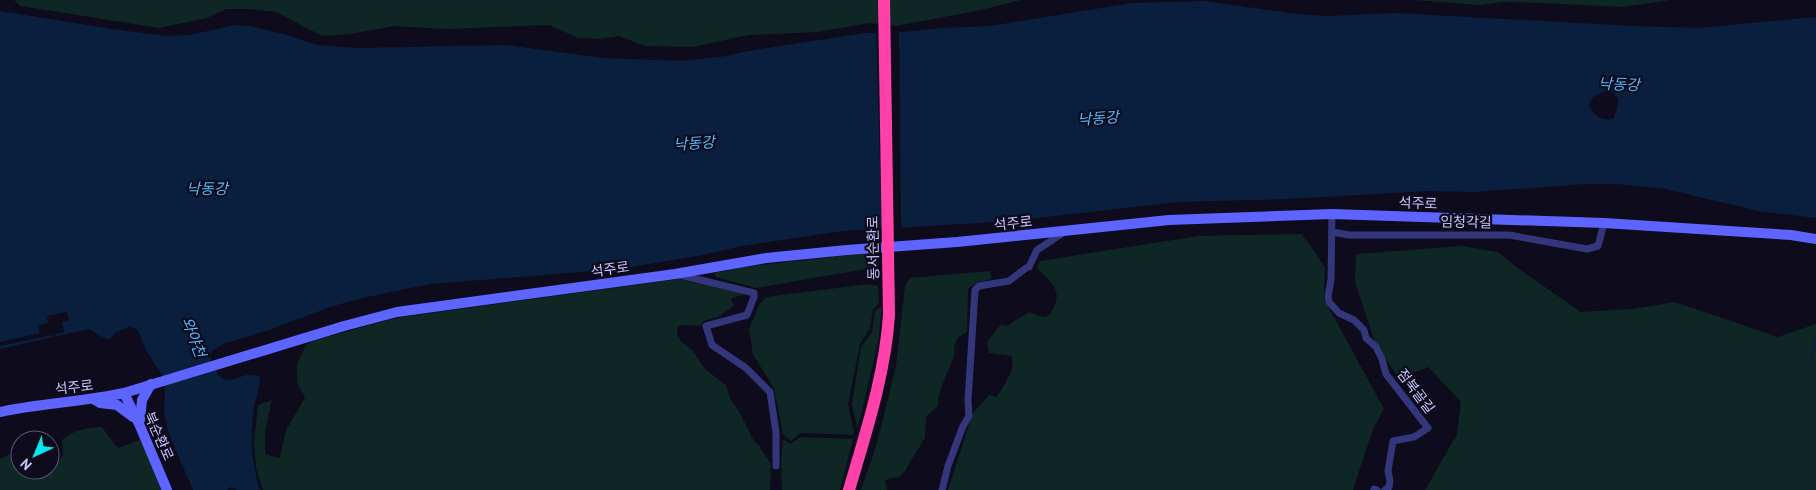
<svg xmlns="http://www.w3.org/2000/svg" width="1816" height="490" font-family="'PT Sans','Noto Sans KR',sans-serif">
<rect width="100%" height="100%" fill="#0d0b1c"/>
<g fill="#0e2624">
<path d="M14 0H1021L981 10 896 26 869 23 819 32 748 35 693 47 645 46 619 36 601 39 578 38 549 25 447 29 394 26 350 34 322 36 276 12 250 9H226L207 18 159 28 21 6Z"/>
<path d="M1414 0H1671L1623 7 1542 3 1503 2 1479 5Z"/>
<path d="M1302 234 1325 267 1324 299 1384 409 1373 429 1353 490H948L969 424 974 412 989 395 997 397C1003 386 1016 370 1012 356L989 353 987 342 1000 325 1008 326C1015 319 1021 318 1029 312L1043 317 1050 315C1064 291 1054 285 1037 268L1040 261 1198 236Z"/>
<path d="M1463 246 1498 252 1519 269 1581 312 1631 309 1675 302 1778 337 1816 324V490H1425L1457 434 1461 402 1428 367 1399 379 1374 340 1355 282 1356 254Z"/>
<path d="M877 252V267L756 288 716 277 714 273 744 267Z"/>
<path d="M990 271 992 279 978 282 968 289 967 332C964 334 959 336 957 339 953 346 955 353 953 359 947 375 938 389 938 406L926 417 925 438 904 472 899 477 890 478 885 481 887 490H861L877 443 896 366 905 286 910 278Z"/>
<path d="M679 279 744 294 731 299 734 306 718 317 704 321 700 326 680 325 677 328V334L681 341 693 351 705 369 726 385 730 398 740 413 754 441 758 444 771 464 770 490H263L256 468 254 442 258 405 272 400 265 431V454L278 458 280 457 286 430 305 398 297 382V364L306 345 316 340 396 318Z"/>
<path d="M868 284 878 286 879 303 873 309 870 328 860 344 848 405 854 432 852 435 800 433 791 441 783 434 774 388 753 355 749 329 759 305 766 297Z"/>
<path d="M882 306 879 337 861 416 857 428 852 404 861 347 872 332 875 311Z"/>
<path d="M102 427 115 445 119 448 142 439 162 490H0V459L12 453 20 463V470H50V456L59 459 63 456 62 440C75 429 86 428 102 427Z"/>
<path d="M801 437 853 439 840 490H782L781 462 783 439 790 444Z"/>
</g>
<path fill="#091f3d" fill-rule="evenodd" d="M1204 1 1297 14 1327 16 1395 13 1634 26 1698 28 1816 17V218L1758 211 1666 189 1616 184H1586L1474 192 1429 191 1286 199 1178 202 1012 221 843 231 742 246 703 255 619 269 430 284 363 298 333 306 269 330 223 344 213 350 210 356C224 402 238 366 260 377 260 387 256 398 254 408 250 437 251 462 260 490H237L231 487 227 490H193L169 434 164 413 165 392 162 375 146 350 138 330 130 326 115 333 110 339C103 340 96 332 89 329L0 349V11L112 29 167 36 190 35 235 25 250 26 284 34 317 45 356 48 507 45 603 58 684 61 726 56 748 51 865 33H893L942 28 990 26 1132 3ZM1605 91 1613 92 1618 99 1617 109 1613 119C1602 121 1592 115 1589 105L1593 97Z"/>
<g fill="#0d0b1c">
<path d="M899 30 901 230 882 231 876 31Z"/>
<path d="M67 312 69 320 62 322 64 332 55 334 56 339H53L52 335 0 346V342L40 333 38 325 48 323 47 316Z"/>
</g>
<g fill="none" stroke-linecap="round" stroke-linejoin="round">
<path stroke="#091f3d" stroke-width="2" d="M1810 361 1816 339"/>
<g stroke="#34367c" stroke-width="7">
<path d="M1332 214 1331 280 1328 296 1329 302 1339 313 1354 320 1364 330 1366 338 1376 347 1382 359 1386 374 1428 428 1414 437 1393 441 1388 471 1390 481 1389 487 1385 490"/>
<path d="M1332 232 1349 235H1509L1587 249 1598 246 1604 223"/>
<path d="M680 275 754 293V297L747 315 706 326 712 345 746 368 770 392 776 432V466"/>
<path d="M1374 489 1377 490"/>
<path d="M942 490 948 466 963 426 969 416 968 400 975 290 979 286 1009 281 1026 268 1029 267 1037 250 1066 231"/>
</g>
<g stroke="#5d64ff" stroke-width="10">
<path d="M124 393 140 426 167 490"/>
<path d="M95 400 100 403 117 405 133 417"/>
<path d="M0 412C41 403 83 402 124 393L344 326 397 312 675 274 766 258 847 250 957 242 1169 220 1332 214 1604 223 1791 235 1816 239"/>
<path d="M140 420 142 400 151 384"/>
</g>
<path stroke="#ff41a9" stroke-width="12" d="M849 490C866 432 885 375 889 315L884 0"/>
</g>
<g text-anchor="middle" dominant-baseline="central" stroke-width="4.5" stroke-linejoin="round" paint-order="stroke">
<g font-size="14" fill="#c9c6ff" stroke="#0d0b1c">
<text transform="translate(1418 203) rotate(2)">석주로</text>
<text transform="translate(1466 222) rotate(1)">임청각길</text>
<text transform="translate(1013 223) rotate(-6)">석주로</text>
<text transform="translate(873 248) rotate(-91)">동서순환로</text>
<text transform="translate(610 269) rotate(-8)">석주로</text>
<text transform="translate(74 387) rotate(-7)">석주로</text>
<text transform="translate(1416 391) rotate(53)">점북골길</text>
<text transform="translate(159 436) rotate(66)">북순환로</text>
</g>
<g font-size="15" font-style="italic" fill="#54bbff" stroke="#0d0b1c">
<text transform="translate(1619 84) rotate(2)">낙동강</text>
<text transform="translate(1098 118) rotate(-4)">낙동강</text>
<text transform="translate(694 143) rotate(-4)">낙동강</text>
<text x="207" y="188">낙동강</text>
<text transform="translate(194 337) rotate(69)">와야천</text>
</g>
</g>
<g transform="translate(35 455) rotate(224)"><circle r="24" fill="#0d0b1c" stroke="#585677"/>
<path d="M0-4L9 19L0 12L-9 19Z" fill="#00e9f1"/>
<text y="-8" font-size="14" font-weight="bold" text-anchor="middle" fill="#c9c6ff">N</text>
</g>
</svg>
